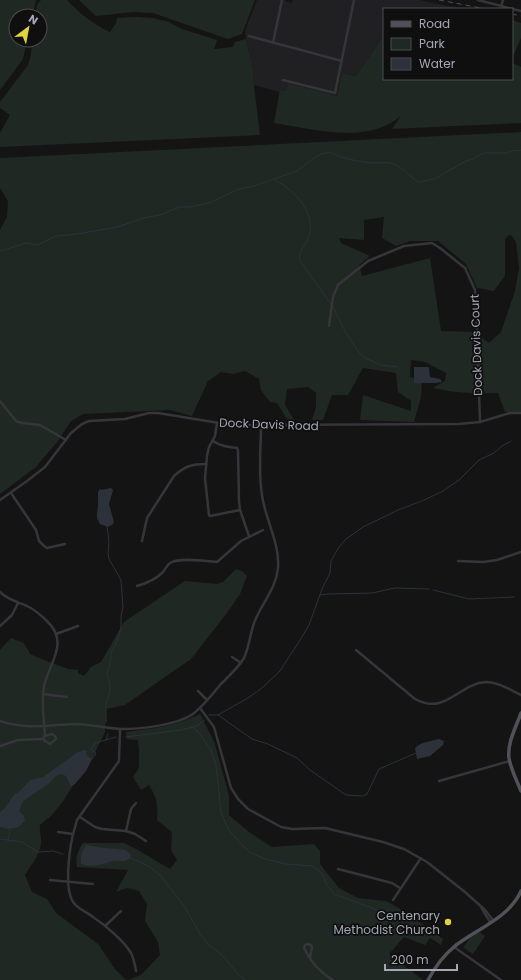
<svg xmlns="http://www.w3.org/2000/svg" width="521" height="980" font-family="Poppins,sans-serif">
<rect width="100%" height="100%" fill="#141415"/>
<path fill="#202022" d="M257 0H285L286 1 291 4 293 0H419L463 9H384V34L356 76 342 73 337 96 288 85 286 91 281 90 280 92 254 85 253 69 246 39 245 31Z"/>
<g fill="#202823" fill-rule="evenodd">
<path d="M0 0H36L32 16H16V40H27L23 59 0 90Z"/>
<path d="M41 0H67C80 14 93 24 110 32L116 23 117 18 137 17 153 18 169 22 182 29 217 40 214 49 233 47 235 42 246 39 253 69 254 85 260 135 0 147V133L10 115 0 108V102L28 65 31 55 32 40H40V16H35L37 5Z"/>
<path d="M79 0H255L242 34 228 39 153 13 133 12 96 16Z"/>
<path d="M512 20 521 23V38L512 59Z"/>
<path d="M384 34V79H512V63L521 67V123L392 129 401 116C366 145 314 129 274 123L280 90 286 91 288 84 337 96 342 73 356 76Z"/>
<path d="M521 132V412H505L498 393C476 394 455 393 433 388L445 381 446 373 425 362 411 360 410 377 422 380 421 397 414 422 360 420 363 395 411 411V401L398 392 396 373 363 368 348 395H332L323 420H312L316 407V393L308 387 287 389 285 405 295 421 289 422 277 403 270 402 261 390 259 379 245 371 233 374 221 372 208 381 192 416 170 410 83 414 71 421 57 442 36 467 0 494V230L7 217 8 201 0 188V158ZM384 217 382 238 396 246 410 241H438L466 264 477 288 494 291 505 276V239L509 235 512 236 516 242 519 268 515 291 501 332 489 343 474 332 441 331 430 258 362 276 359 265 370 256 341 243 339 238 364 240V220Z"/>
<path d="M236 569 242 571 247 576 240 594 227 613 191 659 125 705 106 709 105 732 86 771 76 781 63 801 51 816 40 825C39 832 42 838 41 844 39 856 31 865 25 875L32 892 47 899 56 913 98 944 115 969 126 980H0V650L11 638 24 643 30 654 34 656 68 669 78 670V673L84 676 91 667 101 662 124 622 185 581 217 584 223 582Z"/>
<path d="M200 714 215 744 229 796V815L249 832 272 847 314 844 320 851V864L339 888 358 898 386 901 406 912 443 939 441 945 430 938 425 945 404 937 389 954 423 980H128L141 975 160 955 158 942 145 921 147 904 139 891 127 888 116 892 128 870 77 867C75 858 78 850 83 843H124L136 849 170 869 177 860 171 850 172 832 157 820C158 805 157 798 149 785L141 790 133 777 139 768V750L138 740 127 739 126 732C152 729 176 726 200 714Z"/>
<path d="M479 932 485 936 473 954 463 948 470 938Z"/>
</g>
<g fill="#2d313a">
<path d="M414 367H428L429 368 430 377 440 379 442 382 435 383H414Z"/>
<path d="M111 488 113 490 109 504 114 522 112 525 108 527 100 524 97 518V514L98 506V492L100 489 102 490Z"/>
<path d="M439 739 444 741 443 745 430 756 417 759 415 748C421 742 431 741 439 739Z"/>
<path d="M86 750 87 756 92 759 86 771 75 784 72 786H71L66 776 61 774 56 776 47 785 23 801 19 811 24 816 25 820 19 827 9 829 0 827V812L6 807 13 796 22 789 30 780 43 777 78 752Z"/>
<path d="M86 845 104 848 126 850 131 855 129 859C123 863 119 860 113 861 103 864 92 868 81 864 80 857 82 851 86 845Z"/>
</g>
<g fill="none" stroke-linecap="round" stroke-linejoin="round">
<g stroke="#2d313a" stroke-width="1">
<path d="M275 180C294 190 316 212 309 236 306 246 298 249 300 261L331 304"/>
<path d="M0 251 17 246 26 243 37 245 56 236 77 234 117 227 144 218 164 214 169 211 180 207H190L209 203 239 189 254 186 297 171 314 158 321 154 330 152C343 159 360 162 375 163 380 163 386 162 391 163 402 166 409 177 419 182L434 179 466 161 473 159 483 153H507L511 151 521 150"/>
<path d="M333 307 346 333 359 352 365 358 381 365 397 367"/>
<path d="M433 590 469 599 514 597"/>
<path d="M320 595 328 594 372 593 395 588 429 589"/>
<path d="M209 715H218L248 698 262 688 280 671 302 637 309 625 322 589 330 573 331 561 339 547 346 539 363 527 398 510 422 501 443 491 459 480 479 460 494 453 502 446 511 441"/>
<path d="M218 715 252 739 268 744 297 758 310 770 346 795 363 796 367 794 379 769 416 753"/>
<path d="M106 722V703L110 691V684L107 674 111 659V653L117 641 121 628V615L123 608 121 580 109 559 108 554 109 541 107 526"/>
<path d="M193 727 200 734 211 750 216 765 221 812 228 829 240 843 251 853 265 859 286 864 312 866 321 872 327 885 334 894 372 908 389 916"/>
<path d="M126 737 181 730 197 726 205 720"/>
<path d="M106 740 108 734"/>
<path d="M92 759 96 754 95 752 91 750 95 743 116 737"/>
<path d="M0 839 22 842 38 852 53 851 63 854"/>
<path d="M8 840 10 829"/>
<path d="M129 857 148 866 160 875 185 907 200 934 208 944 225 958 237 973 245 980"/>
</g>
<g stroke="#35353a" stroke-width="2.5">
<path d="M478 0 521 11"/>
<path d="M501 6 503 0"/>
<path d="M249 36 342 61"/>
<path d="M273 43 282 0"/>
<path d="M283 80 335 93 354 0"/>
<path d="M329 326 333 297 338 285 368 261 404 246 432 243 440 248 465 268 475 290 476 302 480 422"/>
<path d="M0 401 16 421 22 423 40 425 66 440"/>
<path d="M217 423 215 436 209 447 207 456 205 478 209 515 210 516 240 510"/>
<path d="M213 441C220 446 228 447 237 448L238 451 239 501 240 510 249 536"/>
<path d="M11 493 36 530 39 541 43 545 47 548 65 544"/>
<path d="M0 500 27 481 45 467 71 433 82 424 89 421 125 419 149 413H158L219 423 239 425 458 424 480 422 510 413H521"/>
<path d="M142 541 147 518 174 476C185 466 192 464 206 464"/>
<path d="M458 561 483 562 497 560 521 552"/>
<path d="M137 586C147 583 155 580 162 573 165 570 167 565 170 563 179 557 206 561 217 562L241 541 263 530"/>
<path d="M0 592C8 600 18 602 27 606 35 610 41 615 47 621 70 643 49 663 44 686 41 700 44 722 45 736L42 739 18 740 0 746"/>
<path d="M0 626 12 615 18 603"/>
<path d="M56 634 78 626"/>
<path d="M356 650 415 699C446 716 459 683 486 682 499 682 510 690 521 695"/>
<path d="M232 657 241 663"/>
<path d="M198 691 207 700"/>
<path d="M43 694 67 697"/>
<path d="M200 708 214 727 231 788 238 799 248 809 281 827 292 829 325 828 383 842 404 849 427 862 465 892 485 910 493 920"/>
<path d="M0 721C25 730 49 725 75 724 91 724 107 729 123 729 142 729 177 725 193 714 203 706 212 695 220 685 228 677 238 668 244 658 249 647 250 635 254 623 261 604 276 589 278 568 280 543 265 519 262 495 258 472 261 449 261 425"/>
<path d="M120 729 119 761 77 820 75 827C70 843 64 885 72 900 76 909 86 911 93 917 105 925 124 941 131 953 134 959 135 965 136 971"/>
<path d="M43 738 45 741 50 744 56 739 55 736 52 734 45 736"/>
<path d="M439 781 510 761"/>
<path d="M80 817 95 827 102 829 126 831 135 834 146 841"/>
<path d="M126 831 131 809 136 803"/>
<path d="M58 832 73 834"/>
<path d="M338 869 392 883 400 888"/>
<path d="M50 880 93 884"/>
<path d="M393 900 421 858"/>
<path d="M481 907 490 922"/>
<path d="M105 926 121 911"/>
<path d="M454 947 501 980"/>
<path d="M310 958 312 947 311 945 307 944 305 945 304 948C310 961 321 973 333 980"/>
</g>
<g stroke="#515159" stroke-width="3.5">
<path d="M521 713C516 727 507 743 509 758 511 770 517 781 521 791"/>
<path d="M428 980C435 967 444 955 455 946 477 929 510 917 521 891"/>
</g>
<g stroke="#4e4e55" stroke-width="1" stroke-dasharray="5 4" stroke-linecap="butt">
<path d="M439 0 486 9"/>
<path d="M512 14 521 16"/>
</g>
</g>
<circle fill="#e2d43e" stroke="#0f0f10" stroke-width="1.5" cx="448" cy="922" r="4"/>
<g text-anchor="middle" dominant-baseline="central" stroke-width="3.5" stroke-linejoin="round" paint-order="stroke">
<g font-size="12" fill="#a6a7b4" stroke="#0f0f10">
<text transform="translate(476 345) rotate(-92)">Dock Davis Court</text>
<text transform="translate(269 424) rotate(2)">Dock Davis Road</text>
</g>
<g font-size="12" fill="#a6a7b4" stroke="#0f0f10" text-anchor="end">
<text x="440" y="915">Centenary<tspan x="440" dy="14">Methodist Church</tspan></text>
</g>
</g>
<rect x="383" y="8" width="130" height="72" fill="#0f0f10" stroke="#4b4c52"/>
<rect x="391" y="21" width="20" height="6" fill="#515159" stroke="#4b4c52"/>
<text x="419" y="28" font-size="12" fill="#a6a7b4">Road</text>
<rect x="391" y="38" width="20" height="12" fill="#202823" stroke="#4b4c52"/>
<text x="419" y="48" font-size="12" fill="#a6a7b4">Park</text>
<rect x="391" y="58" width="20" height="12" fill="#2d313a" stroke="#4b4c52"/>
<text x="419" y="68" font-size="12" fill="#a6a7b4">Water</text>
<g transform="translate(28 28) rotate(32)"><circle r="19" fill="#0f0f10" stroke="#4b4c52"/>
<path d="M0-3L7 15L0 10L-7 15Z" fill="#e2d43e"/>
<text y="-6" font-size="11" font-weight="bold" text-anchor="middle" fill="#a6a7b4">N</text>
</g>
<path d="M385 964v6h72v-6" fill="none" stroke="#a6a7b4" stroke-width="2"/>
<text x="391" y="964" font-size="12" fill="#a6a7b4" stroke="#0f0f10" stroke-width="3" paint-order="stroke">200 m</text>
</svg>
